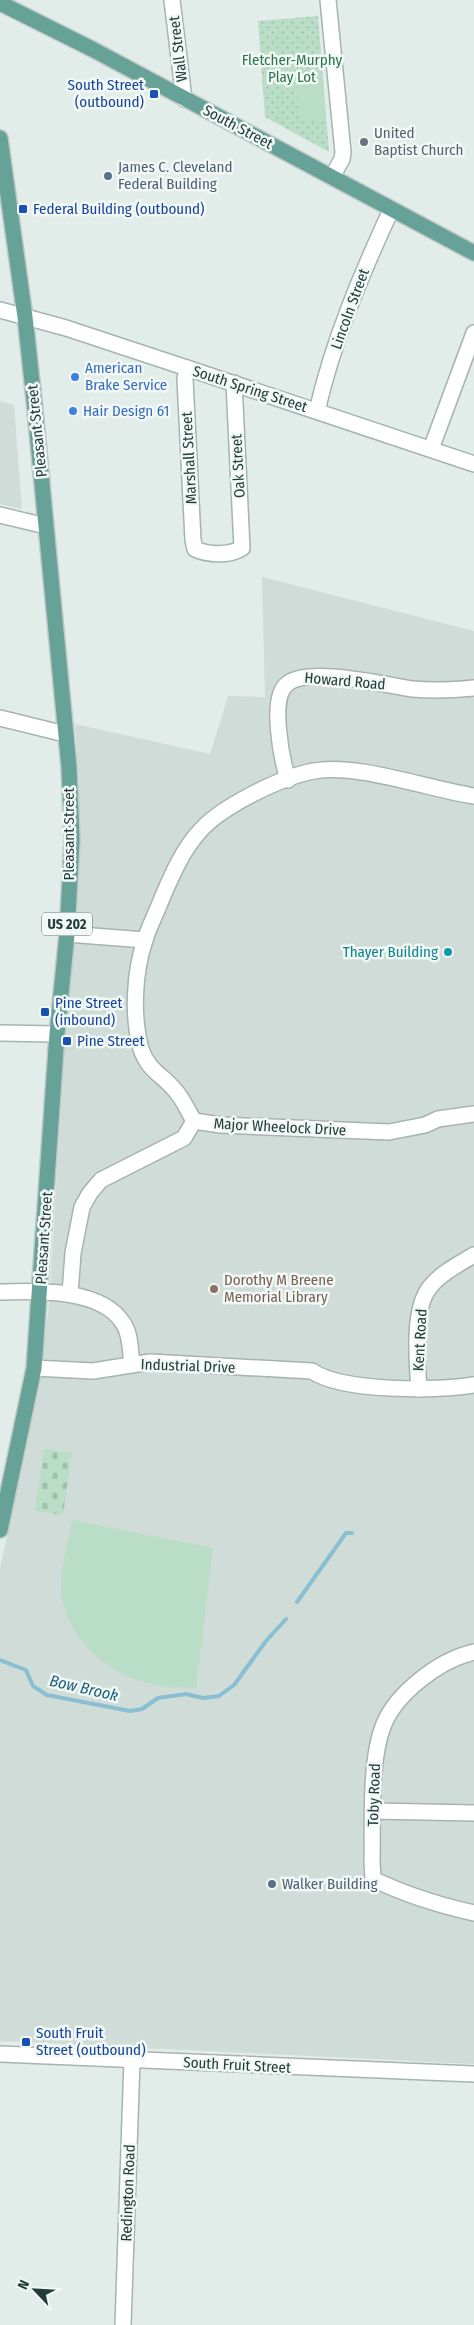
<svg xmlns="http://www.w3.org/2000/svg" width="474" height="2325" font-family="'Fira Sans Condensed',sans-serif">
<defs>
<pattern id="grass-dots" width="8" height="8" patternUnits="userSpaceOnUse" patternTransform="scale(1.25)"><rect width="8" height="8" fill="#baddc7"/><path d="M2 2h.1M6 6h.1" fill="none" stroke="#a0bfac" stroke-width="1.8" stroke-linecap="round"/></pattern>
<pattern id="cemetery-stones" width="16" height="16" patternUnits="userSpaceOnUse" patternTransform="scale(1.25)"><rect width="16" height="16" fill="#baddc7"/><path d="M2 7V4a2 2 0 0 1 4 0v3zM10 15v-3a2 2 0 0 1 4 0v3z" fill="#a0bfac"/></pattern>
</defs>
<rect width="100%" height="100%" fill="#e2ece8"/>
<g fill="#d0dcd7">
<path d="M0 401 14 405 22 509 0 504Z"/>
<path d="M262 577 474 631V2064L0 2041V1569L39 1383 49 1305 63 1071 78 900 79 781 75 724 210 754 228 696 265 697Z"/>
</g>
<path fill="url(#grass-dots)" d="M318 16 329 152 265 117 258 21Z"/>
<path fill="url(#cemetery-stones)" d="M44 1449 72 1453 63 1515 35 1511Z"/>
<g fill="#baddc7">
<path d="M322 73 326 118 299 121 296 75Z"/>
<path d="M72 1520 213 1548 196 1689C182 1687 165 1688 151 1684 110 1675 70 1641 62 1599 58 1575 68 1544 72 1520Z"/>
</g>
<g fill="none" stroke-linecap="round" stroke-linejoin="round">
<g stroke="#89bfd1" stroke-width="4">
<path d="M297 1602 346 1533H352"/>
<path d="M0 1660 26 1670 33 1686 47 1695 130 1711 142 1709 158 1698 186 1694 203 1698 219 1696 234 1685 266 1641 286 1619"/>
</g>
<g stroke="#a5b4b0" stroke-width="18">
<g id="minor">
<path d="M172 0 184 99"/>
<path d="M328 0 343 152 342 159 332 177"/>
<path d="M0 310 66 328 187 368 474 464"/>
<path d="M187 368 185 379 193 540 195 549C208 555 229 556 242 548L234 383"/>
<path d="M317 411C333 341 361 275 391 210"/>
<path d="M431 449 474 333"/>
<path d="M0 515 46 526"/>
<path d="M0 718 65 734"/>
<path d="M288 780C282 760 269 698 287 684 308 666 385 685 413 689 434 691 454 690 474 688"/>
<path d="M67 934 145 940"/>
<path d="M0 1033 57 1034"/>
<path d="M194 1121C188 1111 182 1097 174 1089 161 1074 148 1070 141 1049 132 1016 134 973 145 940 149 926 157 912 162 898 172 875 182 851 199 832 220 807 281 777 314 771 358 763 428 789 474 796"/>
<path d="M194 1121 221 1125 389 1132 425 1125 438 1119 474 1114"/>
<path d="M0 1292C36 1291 101 1288 123 1323 131 1334 130 1351 132 1364"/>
<path d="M70 1294 73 1253 82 1207 90 1193 101 1180 184 1138 194 1121"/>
<path d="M34 1368 93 1371 150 1362 312 1371C342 1392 438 1391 474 1385"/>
<path d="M419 1389C417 1361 412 1309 430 1287 441 1273 459 1264 474 1255"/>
<path d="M474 1652C453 1657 437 1666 420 1680 405 1692 391 1707 384 1724 369 1760 373 1823 372 1862L373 1879C406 1895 438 1905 474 1913"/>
<path d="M373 1811 474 1813"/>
<path d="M0 2054 474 2074"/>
<path d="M123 2325 132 2060"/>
</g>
</g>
<g stroke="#c1c9c7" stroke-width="18">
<g id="major">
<path d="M0 3 92 49 474 253"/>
<path d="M0 138 25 317 34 400 69 767 72 840 67 934 57 1034 34 1368 0 1530"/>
</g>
</g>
<use href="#minor" stroke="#fff" stroke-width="15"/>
<use href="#major" stroke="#66a298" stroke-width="15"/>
</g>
<g fill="#1a4fb4" stroke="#f2f8f6" stroke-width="2">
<rect x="149" y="89" width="10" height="10" rx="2.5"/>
<rect x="18" y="204" width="10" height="10" rx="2.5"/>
<rect x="40" y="1007" width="10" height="10" rx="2.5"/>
<rect x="62" y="1036" width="10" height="10" rx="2.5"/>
<rect x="21" y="2037" width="10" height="10" rx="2.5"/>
</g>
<circle fill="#6b7280" stroke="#f2f8f6" stroke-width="2" cx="364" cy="142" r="5"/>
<g fill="#5c6f8a" stroke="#f2f8f6" stroke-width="2">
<circle cx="108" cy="176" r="5"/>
<circle cx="272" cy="1884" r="5"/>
</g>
<g fill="#3f7fe0" stroke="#f2f8f6" stroke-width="2">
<circle cx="75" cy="377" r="5"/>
<circle cx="73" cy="411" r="5"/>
</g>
<circle fill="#0f9aa8" stroke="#f2f8f6" stroke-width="2" cx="448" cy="952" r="5"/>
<circle fill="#8d6e63" stroke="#f2f8f6" stroke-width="2" cx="214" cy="1289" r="5"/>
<g text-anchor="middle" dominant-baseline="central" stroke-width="5" stroke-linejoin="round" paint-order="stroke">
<rect fill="#f2f8f6" stroke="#607571" stroke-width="1" x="42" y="912.5" width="50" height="23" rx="4"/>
<g font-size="14" font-weight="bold" fill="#223d38">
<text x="67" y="924">US 202</text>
</g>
<g font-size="15" fill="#223d38" stroke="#f2f8f6">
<text transform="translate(178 49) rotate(-97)">Wall Street</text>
<text transform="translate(238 127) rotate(28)">South Street</text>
<text transform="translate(350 309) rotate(-70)">Lincoln Street</text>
<text transform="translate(250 389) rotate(18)">South Spring Street</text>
<text transform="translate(37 431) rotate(-96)">Pleasant Street</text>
<text transform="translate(189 458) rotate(-93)">Marshall Street</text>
<text transform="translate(238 466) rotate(-93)">Oak Street</text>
<text transform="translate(345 681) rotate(5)">Howard Road</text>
<text transform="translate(69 834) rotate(-90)">Pleasant Street</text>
<text transform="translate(280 1127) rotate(3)">Major Wheelock Drive</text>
<text transform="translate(44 1238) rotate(-86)">Pleasant Street</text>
<text transform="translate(420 1340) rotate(-87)">Kent Road</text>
<text transform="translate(188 1366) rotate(2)">Industrial Drive</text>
<text transform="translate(374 1795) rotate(-88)">Toby Road</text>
<text transform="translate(237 2065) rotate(3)">South Fruit Street</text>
<text transform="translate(128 2193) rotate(-88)">Redington Road</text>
</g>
<g font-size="15" fill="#2c744f" stroke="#f2f8f6">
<text x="292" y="60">Fletcher-Murphy<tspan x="292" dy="17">Play Lot</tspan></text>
</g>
<g font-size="15" fill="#164399" stroke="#f2f8f6" text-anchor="start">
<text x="144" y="85" text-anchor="end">South Street<tspan x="144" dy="17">(outbound)</tspan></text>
<text x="33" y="209">Federal Building (outbound)</text>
<text x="55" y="1003">Pine Street<tspan x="55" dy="17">(inbound)</tspan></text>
<text x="77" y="1041">Pine Street</text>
<text x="36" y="2033">South Fruit<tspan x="36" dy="17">Street (outbound)</tspan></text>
</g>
<g font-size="15" fill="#5b616d" stroke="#f2f8f6" text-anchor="start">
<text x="374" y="133">United<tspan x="374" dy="17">Baptist Church</tspan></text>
</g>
<g font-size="15" fill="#4e5e75" stroke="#f2f8f6" text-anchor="start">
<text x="118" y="167">James C. Cleveland<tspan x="118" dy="17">Federal Building</tspan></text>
<text x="282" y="1884">Walker Building</text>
</g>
<g font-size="15" fill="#366cbe" stroke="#f2f8f6" text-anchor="start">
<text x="85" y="368">American<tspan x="85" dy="17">Brake Service</tspan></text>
<text x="83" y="411">Hair Design 61</text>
</g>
<g font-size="15" fill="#0d838f" stroke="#f2f8f6" text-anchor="end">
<text x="438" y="952">Thayer Building</text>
</g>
<g font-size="15" fill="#785e54" stroke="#f2f8f6" text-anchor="start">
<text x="224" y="1280">Dorothy M Breene<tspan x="224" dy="17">Memorial Library</tspan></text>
</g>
<g font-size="16" font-style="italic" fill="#1b6079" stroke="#f2f8f6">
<text transform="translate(84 1688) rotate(13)">Bow Brook</text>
</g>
</g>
<g transform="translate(35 2290) rotate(295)" stroke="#f2f8f6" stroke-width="4" paint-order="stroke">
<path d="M0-4L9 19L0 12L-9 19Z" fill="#223d38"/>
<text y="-8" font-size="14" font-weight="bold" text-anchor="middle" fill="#223d38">N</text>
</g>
</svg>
